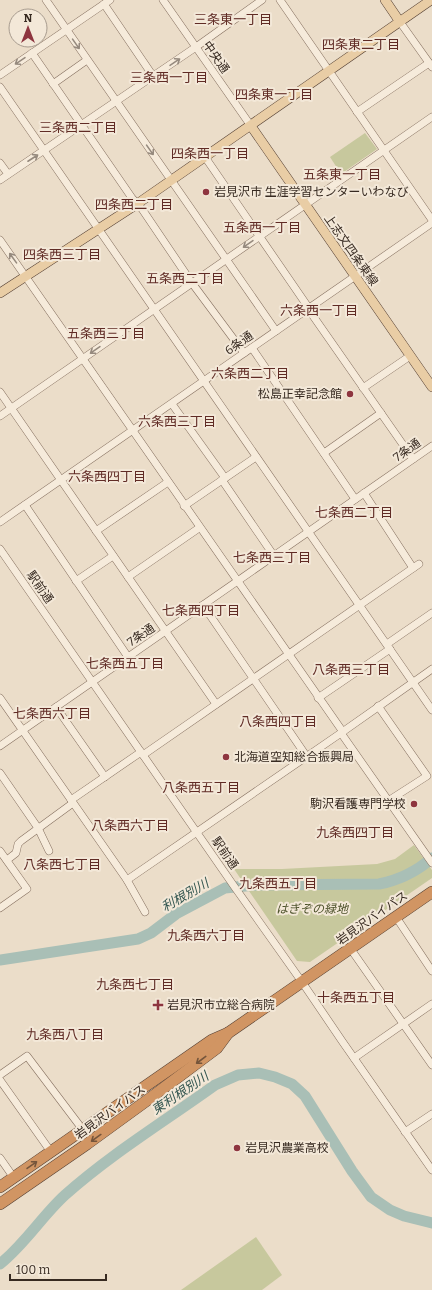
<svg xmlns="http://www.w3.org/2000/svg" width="432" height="1290" font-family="Bitter,'Noto Sans JP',serif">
<rect width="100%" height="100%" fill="#ebddc9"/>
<g fill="#c7c89d">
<path d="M365 133 377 149 341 174 330 157Z"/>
<path d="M414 845 432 870V878L310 962 297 961 234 869H282L377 864 395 859Z"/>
<path d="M256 1237 282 1275 262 1290H181Z"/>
</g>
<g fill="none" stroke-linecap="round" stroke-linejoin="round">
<g stroke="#a9bfb6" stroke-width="11">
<path d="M0 960 138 939 151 933 176 914 225 888 257 885 379 884C400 880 416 872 432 858"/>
<path d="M0 1264C25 1244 42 1216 65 1195 111 1154 165 1121 215 1085L238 1075 259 1073 275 1077 292 1084 305 1096 352 1171 371 1197 390 1210 404 1216 432 1223"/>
</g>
<g stroke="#856f5f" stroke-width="8">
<g id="minor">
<path d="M46 0 276 331"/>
<path d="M163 0 251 126"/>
<path d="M280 0 432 220"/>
<path d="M104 4 153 76"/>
<path d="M400 22 432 67"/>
<path d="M32 53 132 198 142 209 192 283 244 353"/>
<path d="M0 75 110 0"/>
<path d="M53 84 87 60"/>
<path d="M0 87 432 710"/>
<path d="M357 112 429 63"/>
<path d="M205 157 306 304 311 313 413 459"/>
<path d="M0 163 8 174"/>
<path d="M0 180 196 47 262 0"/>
<path d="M0 240 343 732"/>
<path d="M252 348 355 499"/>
<path d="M363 388 410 356"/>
<path d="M0 392 216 704"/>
<path d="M172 404 225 478"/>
<path d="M0 416 432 117"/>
<path d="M324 453 381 413"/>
<path d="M222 480 274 556"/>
<path d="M364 493 413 568"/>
<path d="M25 505 128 657"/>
<path d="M184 506 256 457"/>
<path d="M0 522 432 223"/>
<path d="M96 531 168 482"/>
<path d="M0 549 236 889 302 982 342 1041 432 1170"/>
<path d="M128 577 199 528"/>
<path d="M76 581 113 556"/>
<path d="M203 605 307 757"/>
<path d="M387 644 432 613"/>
<path d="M0 698 127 880 341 733 432 669"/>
<path d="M318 698 390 649"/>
<path d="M378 706 427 776 388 801"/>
<path d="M56 707 105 777"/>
<path d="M341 733 432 863"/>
<path d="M0 746 432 446"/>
<path d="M143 755 419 564"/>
<path d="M0 773 38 828 49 851"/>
<path d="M71 800 141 752"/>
<path d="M0 851 27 889 0 908"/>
<path d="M7 860 16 853 18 844 21 841 73 803"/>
<path d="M127 880 145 912"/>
<path d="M396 917 432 971"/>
<path d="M350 948 432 1065"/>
<path d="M354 1058 432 1004"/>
<path d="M0 1075 27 1056 83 1130"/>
<path d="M0 1080 51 1152"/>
<path d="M405 1132 432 1114"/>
<path d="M0 1158 14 1178"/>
</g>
</g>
<g stroke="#543f33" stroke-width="10">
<g id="major">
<path d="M385 0 400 22"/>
<path d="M251 126 432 387"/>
<path d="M0 293 137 204 431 0"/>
</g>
</g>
<g stroke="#543f33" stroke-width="12">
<g id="highway">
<path d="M0 1187 212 1040 228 1033 432 892"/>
<path d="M0 1204 87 1144 153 1096 217 1048 228 1033"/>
</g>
</g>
<use href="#minor" stroke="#f6ebdb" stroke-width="7"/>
<use href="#major" stroke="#e9cda5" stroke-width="9"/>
<use href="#highway" stroke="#d19563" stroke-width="11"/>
</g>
<defs><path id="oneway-shaft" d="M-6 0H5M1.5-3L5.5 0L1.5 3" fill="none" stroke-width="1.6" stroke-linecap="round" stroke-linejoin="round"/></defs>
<g stroke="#968a7e">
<use href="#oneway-shaft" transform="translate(76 44) rotate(55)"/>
<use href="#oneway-shaft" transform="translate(20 61) rotate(146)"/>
<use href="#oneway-shaft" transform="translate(175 62) rotate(-34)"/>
<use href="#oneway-shaft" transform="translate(150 150) rotate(55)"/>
<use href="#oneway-shaft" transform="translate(33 158) rotate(-33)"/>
<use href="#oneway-shaft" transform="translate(248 244) rotate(145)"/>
<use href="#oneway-shaft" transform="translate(13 258) rotate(-126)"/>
<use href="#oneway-shaft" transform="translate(95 350) rotate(145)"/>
</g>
<g stroke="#75553b">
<use href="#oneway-shaft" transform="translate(201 1060) rotate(143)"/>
<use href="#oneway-shaft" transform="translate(96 1138) rotate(144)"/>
<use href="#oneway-shaft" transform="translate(32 1165) rotate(-35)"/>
</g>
<g fill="#8e353f" stroke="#f3e8d8" stroke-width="1.5">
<circle cx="206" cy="192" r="4"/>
<circle cx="350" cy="394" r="4"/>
<circle cx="226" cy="757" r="4"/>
<circle cx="414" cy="804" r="4"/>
<path d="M156 999h4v4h4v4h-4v4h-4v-4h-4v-4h4z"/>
<circle cx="237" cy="1148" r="4"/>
</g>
<g text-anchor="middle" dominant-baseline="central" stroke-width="4" stroke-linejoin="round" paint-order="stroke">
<g font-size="12" fill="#372a21" stroke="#f3e8d8">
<text transform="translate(216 57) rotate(55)">中央通</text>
<text transform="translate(351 250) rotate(55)">上志文四条東線</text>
<text transform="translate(239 343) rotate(-35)">6条通</text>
<text transform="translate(407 450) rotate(-35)">7条通</text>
<text transform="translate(40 587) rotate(55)">駅前通</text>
<text transform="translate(141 635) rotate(-34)">7条通</text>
<text transform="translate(225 853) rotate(55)">駅前通</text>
<text transform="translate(372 918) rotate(-35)">岩見沢バイパス</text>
<text transform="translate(110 1112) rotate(-36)">岩見沢バイパス</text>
</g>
<g font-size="12" fill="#372a21" stroke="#f3e8d8" text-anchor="start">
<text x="214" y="192">岩見沢市 生涯学習センターいわなび</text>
<text x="342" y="394" text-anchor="end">松島正幸記念館</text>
<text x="234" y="757">北海道空知総合振興局</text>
<text x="406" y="804" text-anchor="end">駒沢看護専門学校</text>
<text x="167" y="1005">岩見沢市立総合病院</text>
<text x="245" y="1148">岩見沢農業高校</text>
</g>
<g font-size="12" font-style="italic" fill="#4c512a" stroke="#f3e8d8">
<text x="312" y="909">はぎぞの緑地</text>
</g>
<g font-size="13" fill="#602b25" stroke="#f3e8d8">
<text x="233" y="19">三条東一丁目</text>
<text x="361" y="44">四条東二丁目</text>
<text x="169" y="77">三条西一丁目</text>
<text x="274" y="94">四条東一丁目</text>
<text x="78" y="127">三条西二丁目</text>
<text x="210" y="153">四条西一丁目</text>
<text x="342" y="174">五条東一丁目</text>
<text x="134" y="204">四条西二丁目</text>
<text x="262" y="227">五条西一丁目</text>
<text x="62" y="254">四条西三丁目</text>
<text x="185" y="278">五条西二丁目</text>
<text x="319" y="310">六条西一丁目</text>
<text x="106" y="333">五条西三丁目</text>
<text x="250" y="373">六条西二丁目</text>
<text x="177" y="421">六条西三丁目</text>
<text x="107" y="476">六条西四丁目</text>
<text x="354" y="512">七条西二丁目</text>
<text x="272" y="557">七条西三丁目</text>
<text x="201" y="610">七条西四丁目</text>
<text x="125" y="663">七条西五丁目</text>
<text x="351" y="669">八条西三丁目</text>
<text x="52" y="713">七条西六丁目</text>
<text x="278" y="721">八条西四丁目</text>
<text x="201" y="787">八条西五丁目</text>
<text x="130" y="825">八条西六丁目</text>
<text x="355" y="832">九条西四丁目</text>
<text x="62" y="864">八条西七丁目</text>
<text x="278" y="883">九条西五丁目</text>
<text x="206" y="935">九条西六丁目</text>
<text x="135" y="984">九条西七丁目</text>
<text x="356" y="997">十条西五丁目</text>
<text x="65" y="1034">九条西八丁目</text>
</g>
<g font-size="13" font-style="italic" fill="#32554f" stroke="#f3e8d8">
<text transform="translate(185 895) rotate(-30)">利根別川</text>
<text transform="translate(180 1093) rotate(-34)">東利根別川</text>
</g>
</g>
<g transform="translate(28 28)"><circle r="19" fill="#f3e8d8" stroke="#a89c8f"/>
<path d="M0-3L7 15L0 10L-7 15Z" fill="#8e353f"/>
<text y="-6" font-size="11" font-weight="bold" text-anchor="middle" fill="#372a21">N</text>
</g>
<path d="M10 1274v6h96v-6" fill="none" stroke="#372a21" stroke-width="2"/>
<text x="16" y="1274" font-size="12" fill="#372a21" stroke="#f3e8d8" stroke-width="3" paint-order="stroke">100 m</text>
</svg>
